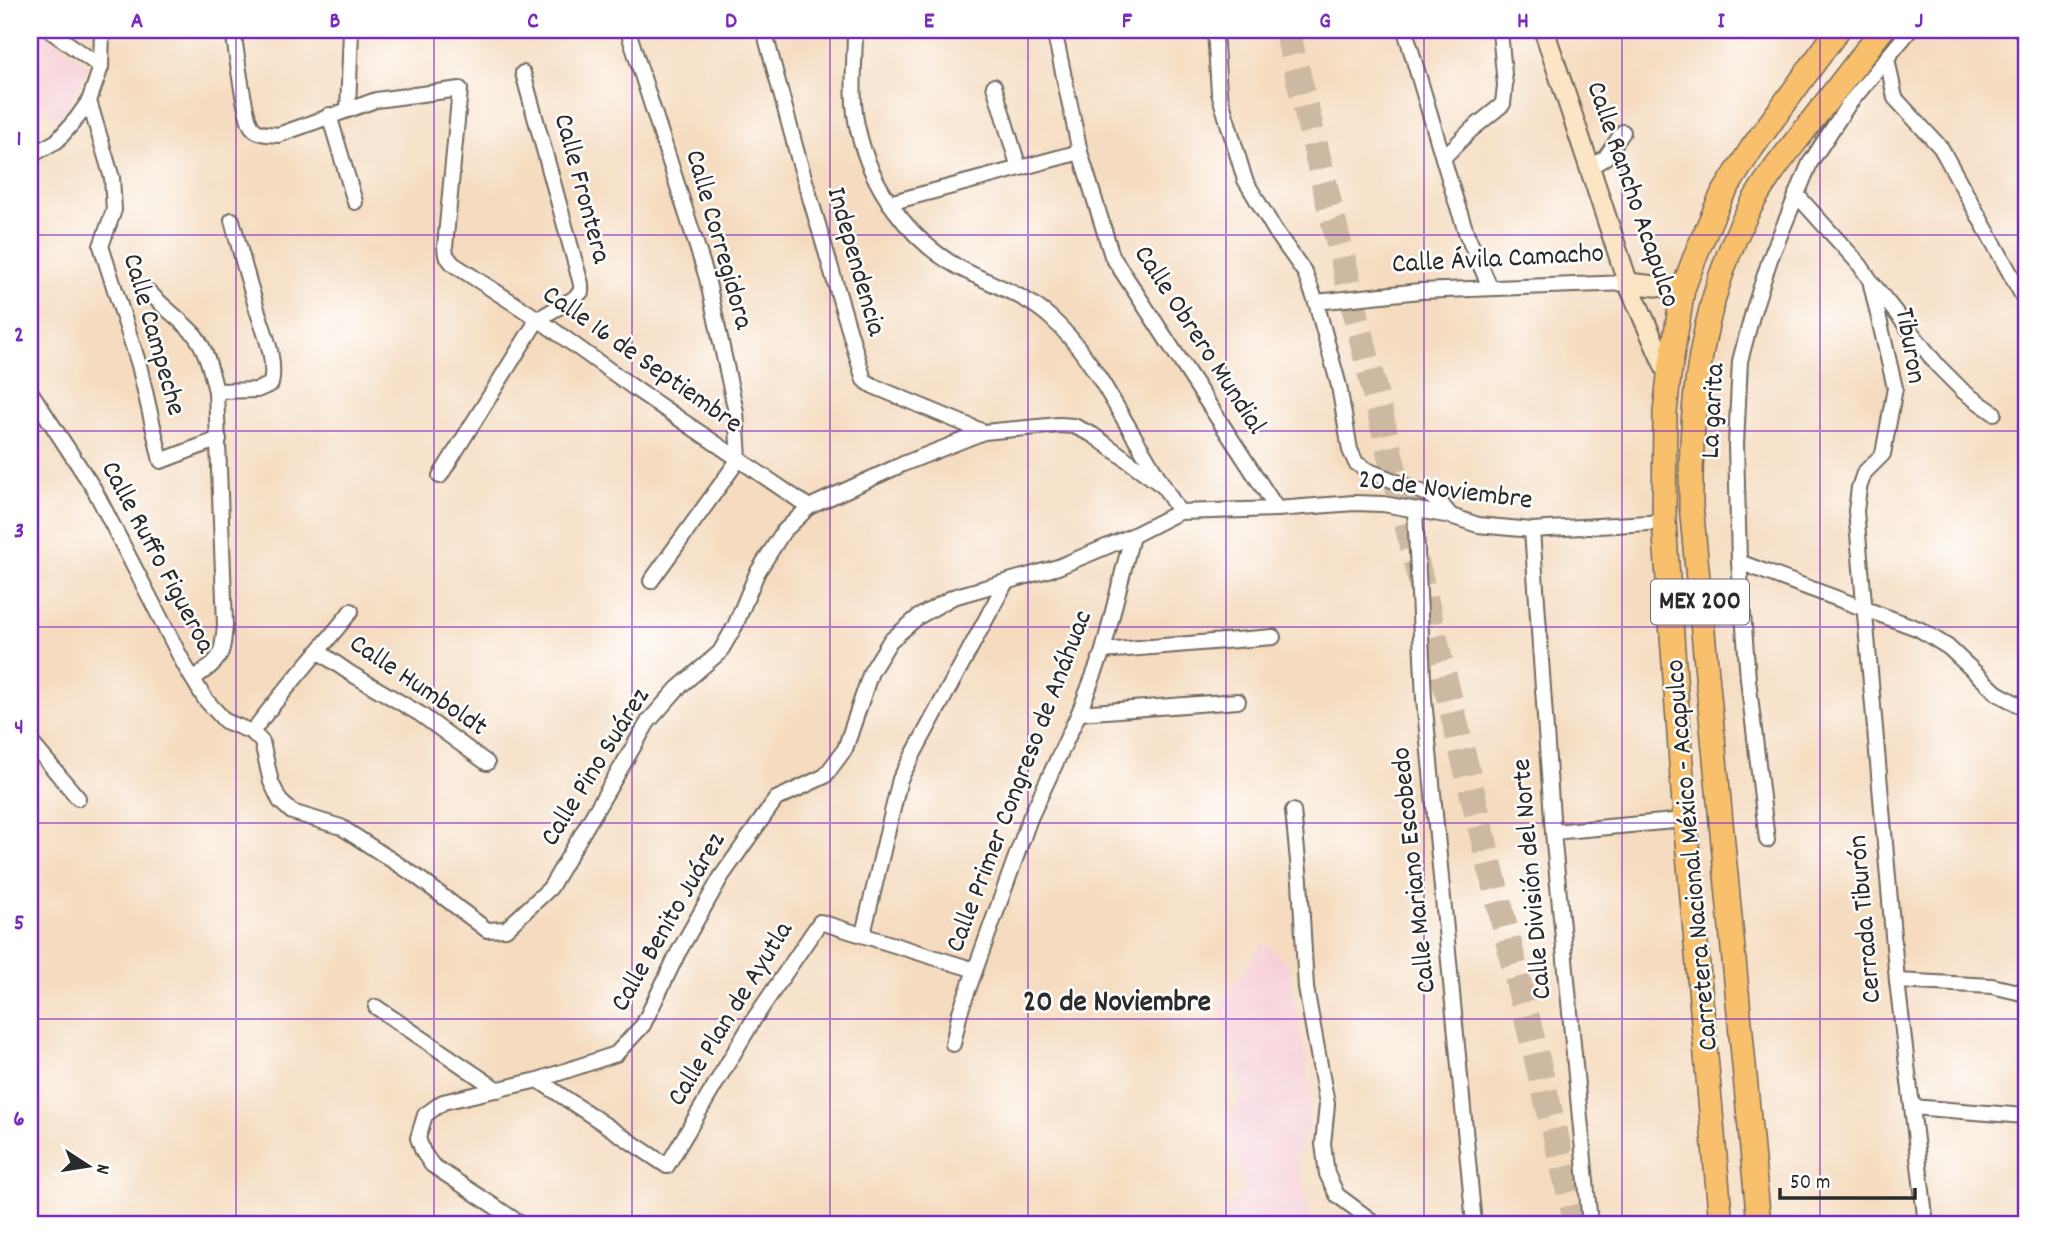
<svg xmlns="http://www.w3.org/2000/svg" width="2056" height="1254" font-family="Dekko,sans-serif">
<rect width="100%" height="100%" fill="#fff"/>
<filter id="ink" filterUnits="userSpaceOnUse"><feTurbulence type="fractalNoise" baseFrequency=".0143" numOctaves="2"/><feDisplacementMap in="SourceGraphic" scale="14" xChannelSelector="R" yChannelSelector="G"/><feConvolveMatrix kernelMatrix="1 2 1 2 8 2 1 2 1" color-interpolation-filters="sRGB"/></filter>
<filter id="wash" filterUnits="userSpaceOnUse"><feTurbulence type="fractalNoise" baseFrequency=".00686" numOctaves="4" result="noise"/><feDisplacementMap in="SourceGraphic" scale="28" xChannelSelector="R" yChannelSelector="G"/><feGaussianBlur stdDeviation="1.57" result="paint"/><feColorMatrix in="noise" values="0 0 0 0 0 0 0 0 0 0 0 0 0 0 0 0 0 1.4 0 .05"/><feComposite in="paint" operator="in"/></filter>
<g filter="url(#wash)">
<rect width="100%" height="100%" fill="#f5dcc0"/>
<g fill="#f6cfd7">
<path d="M30 30H41L89 66 61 123 30 95Z"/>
<path d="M1263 942 1289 965 1310 1085V1126L1296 1153 1308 1209 1314 1224H1218L1242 1189 1226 1122 1243 1095 1219 1006Z"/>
</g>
</g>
<g filter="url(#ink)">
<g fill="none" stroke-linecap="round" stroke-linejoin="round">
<path stroke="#cdb9a2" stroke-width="26" stroke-dasharray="26 13" stroke-linecap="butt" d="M1287 30 1577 1224"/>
<g stroke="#72695f" stroke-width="18">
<g id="street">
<path d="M49 30 101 67"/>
<path d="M233 30C236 48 244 116 252 127 258 135 269 134 278 135L376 100 460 89 445 247 446 255 453 264 538 319 637 390 809 507"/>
<path d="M764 30 798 157 864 380 873 386 984 432"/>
<path d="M855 30C855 63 850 98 858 130 871 187 908 239 958 267 989 284 1025 294 1051 318 1082 346 1101 380 1122 416 1141 448 1160 480 1179 512"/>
<path d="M1054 30 1080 152 1112 256 1277 509"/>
<path d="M1215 30 1219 93 1245 180 1276 232 1305 273 1316 302 1339 386 1350 450 1356 463 1367 470 1429 495 1443 506 1451 516"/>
<path d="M1405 30 1454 195 1467 235 1490 287"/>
<path d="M2020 30 2026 33"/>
<path d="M630 37 707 278 736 412 739 459 651 581"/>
<path d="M1887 58 1895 98 1941 148 2026 302"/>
<path d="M994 86 1019 168"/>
<path d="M89 101 112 178 114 210 101 246 139 365 161 461 219 439"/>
<path d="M348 109 351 30"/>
<path d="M329 115 355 202"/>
<path d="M30 156 57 141 77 118 89 101 101 67 102 30"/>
<path d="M1443 158 1471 130 1503 104 1505 85 1500 31"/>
<path d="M1590 167 1605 158 1623 132"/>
<path d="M1796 194 1860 265 1870 280 1895 388 1883 454 1864 473 1859 488 1856 511 1897 981 1926 1224"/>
<path d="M889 203 1080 152"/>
<path d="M1873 284 1938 366 1964 392 1994 413"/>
<path d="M149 292C163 307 180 319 194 334 207 350 211 372 216 391L225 625C222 659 221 659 193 679"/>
<path d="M1316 302 1420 291 1628 283"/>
<path d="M30 391 94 489 185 666 205 699 225 721 252 732 262 742 271 782 280 801 292 812 341 827 416 876 487 930 506 929 550 888 648 722 678 688 720 652 735 626 757 573 783 532 809 507 903 464 984 432 1059 425 1074 426 1093 435 1163 486"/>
<path d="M216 391 257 390 271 384C277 354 261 327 254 299 246 273 239 246 232 220"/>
<path d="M440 476 538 319 573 299 581 292V284L523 73"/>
<path d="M1415 510 1424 699 1474 1224"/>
<path d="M1532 530 1553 832 1590 1224"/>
<path d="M1739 562 1919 629 1948 647 1997 693 2026 709"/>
<path d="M1103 651 1273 637"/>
<path d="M319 652 350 673 420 714 487 763"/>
<path d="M1079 713 1238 701"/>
<path d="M252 732C283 690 319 652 351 611"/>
<path d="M30 741 78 798"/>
<path d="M1293 811 1300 881 1306 988 1327 1104 1323 1144 1327 1174 1337 1195 1376 1224"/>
<path d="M1553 832 1685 820"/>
<path d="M1767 840 1748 679 1739 562 1736 445 1740 361 1753 312 1770 259 1810 163 1848 105 1910 30"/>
<path d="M863 934 900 779 1006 582"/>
<path d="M1897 981 1992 986 2026 994"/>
<path d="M376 1007 498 1090"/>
<path d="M953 1044 960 1012 1030 818 1079 713 1103 651 1132 536"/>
<path d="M538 1080 667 1166 754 1019 820 922 975 970"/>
<path d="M1912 1107 2025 1116"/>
<path d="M30 1202V1206"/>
<path d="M521 1224 432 1165 423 1152 418 1138 425 1115 443 1102 538 1080 616 1054 643 1025 678 953 721 877 776 799 825 776 845 749 871 672 890 641 918 617 953 597 1058 567 1132 536 1179 512 1277 509 1354 503 1383 504 1451 516 1478 525 1532 530 1664 522"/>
</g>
</g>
<g stroke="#72695f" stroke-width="23">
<g id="secondary">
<path d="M1544 30 1628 283 1669 376"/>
<path d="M1628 283 1683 289"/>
</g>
</g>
<g stroke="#72695f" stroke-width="26">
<g id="primary">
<path d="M1721 1224 1685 820 1664 522 1665 412 1669 376 1683 289 1698 249 1721 197 1752 148 1838 30"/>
<path d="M1759 1224 1691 505C1690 403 1700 307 1746 215 1762 183 1785 155 1807 127 1832 95 1857 62 1882 30"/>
</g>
</g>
<use href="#street" stroke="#fff" stroke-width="14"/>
<use href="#secondary" stroke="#fce5c4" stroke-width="19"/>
<use href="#primary" stroke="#f8bf6c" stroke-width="23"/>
</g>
</g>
<path fill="none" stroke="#7b2cbf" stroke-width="2" stroke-opacity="0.55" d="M236 30V1224M434 30V1224M632 30V1224M830 30V1224M1028 30V1224M1226 30V1224M1424 30V1224M1622 30V1224M1820 30V1224M30 235H2026M30 431H2026M30 627H2026M30 823H2026M30 1019H2026"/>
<g text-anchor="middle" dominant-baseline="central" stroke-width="5" stroke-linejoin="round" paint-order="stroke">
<rect fill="#fff" stroke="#6b6b6b" stroke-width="2" x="1651" y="579.5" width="98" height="45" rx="5"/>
<g font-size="26" font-weight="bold" fill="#2b2b2b">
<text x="1700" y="602">MEX 200</text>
</g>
<g font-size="28" fill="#2b2b2b" stroke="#fff">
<text transform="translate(580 189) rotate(75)">Calle Frontera</text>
<text transform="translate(1631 195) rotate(71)">Calle Rancho Acapulco</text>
<text transform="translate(717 240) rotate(74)">Calle Corregidora</text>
<text transform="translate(1498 261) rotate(-3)">Calle Ávila Camacho</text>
<text transform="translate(854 262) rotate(74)">Independencia</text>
<text transform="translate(152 335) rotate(74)">Calle Campeche</text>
<text transform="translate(1198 341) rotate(57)">Calle Obrero Mundial</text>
<text transform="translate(1908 346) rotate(80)">Tiburon</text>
<text transform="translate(641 361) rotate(35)">Calle 16 de Septiembre</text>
<text transform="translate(1715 411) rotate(-87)">La garita</text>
<text transform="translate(1445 492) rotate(7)">20 de Noviembre</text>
<text transform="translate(156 558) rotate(62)">Calle Ruffo Figueroa</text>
<text transform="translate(417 687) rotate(34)">Calle Humboldt</text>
<text transform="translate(597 768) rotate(-58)">Calle Pino Suárez</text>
<text transform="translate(1021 782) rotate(-69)">Calle Primer Congreso de Anáhuac</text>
<text transform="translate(1694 855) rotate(-95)">Carretera Nacional México - Acapulco</text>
<text transform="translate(1416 870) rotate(-96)">Calle Mariano Escobedo</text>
<text transform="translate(1534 879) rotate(-95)">Calle División del Norte</text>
<text transform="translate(1867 919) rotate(-95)">Cerrada Tiburón</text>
<text transform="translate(670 923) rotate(-60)">Calle Benito Juárez</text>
<text transform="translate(732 1015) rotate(-58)">Calle Plan de Ayutla</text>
</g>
<g font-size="30" font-weight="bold" fill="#2b2b2b" stroke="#fff">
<text x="1117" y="1004">20 de Noviembre</text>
</g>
</g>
<rect width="2056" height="1254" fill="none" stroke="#fff" stroke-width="77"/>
<g transform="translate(88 1166) rotate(102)" stroke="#ffffff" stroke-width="5" paint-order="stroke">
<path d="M0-5L12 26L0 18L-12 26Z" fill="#2b2b2b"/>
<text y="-10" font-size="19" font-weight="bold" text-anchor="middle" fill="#2b2b2b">N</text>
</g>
<path d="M1780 1188v10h135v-10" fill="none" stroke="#2b2b2b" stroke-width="3.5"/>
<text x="1790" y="1188" font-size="21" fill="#2b2b2b" stroke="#ffffff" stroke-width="5" paint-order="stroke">50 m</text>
<rect x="38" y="38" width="1980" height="1178" fill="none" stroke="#7b2cbf" stroke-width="2.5"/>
<g font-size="23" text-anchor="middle" font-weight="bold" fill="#7b2cbf">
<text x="137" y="27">A</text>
<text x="335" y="27">B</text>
<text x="533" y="27">C</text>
<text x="731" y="27">D</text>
<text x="929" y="27">E</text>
<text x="1127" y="27">F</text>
<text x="1325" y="27">G</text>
<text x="1523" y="27">H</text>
<text x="1721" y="27">I</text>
<text x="1919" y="27">J</text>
<text x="19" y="145">1</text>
<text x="19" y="341">2</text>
<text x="19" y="537">3</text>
<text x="19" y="733">4</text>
<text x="19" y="929">5</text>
<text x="19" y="1125">6</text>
</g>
</svg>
